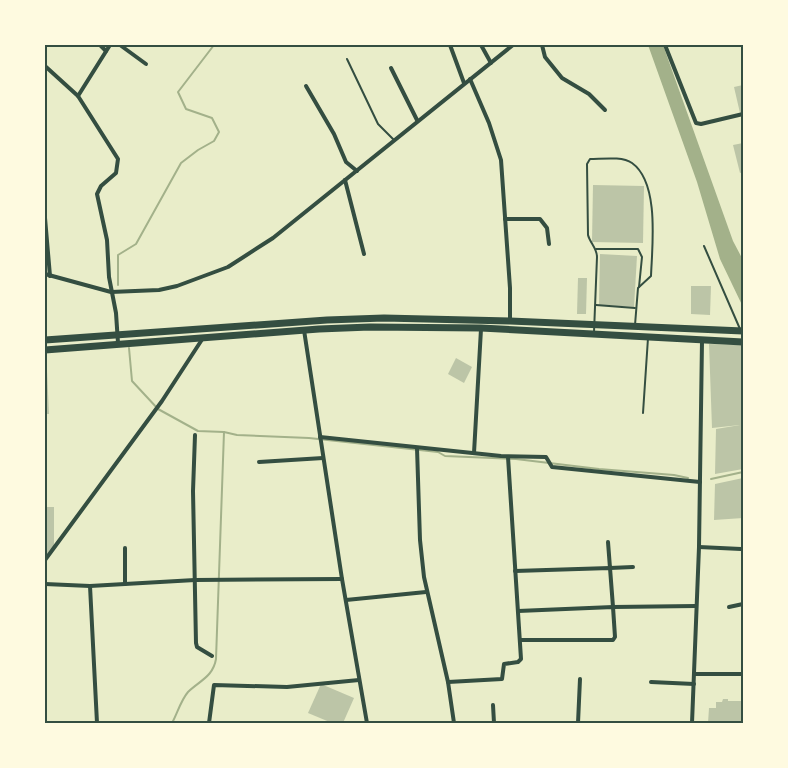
<svg xmlns="http://www.w3.org/2000/svg" width="788" height="768" font-family="'PT Sans',sans-serif">
<rect width="100%" height="100%" fill="#e9edc9"/>
<path fill="#a3b18a" d="M648 45H663L733 241 743 260V307L720 259 697 182Z"/>
<g fill="none" stroke-linecap="round" stroke-linejoin="round">
<g stroke="#a3b18a" stroke-width="2">
<path d="M118 285V255L136 244 181 163 198 150 214 141 219 132 212 118 186 109 178 92 214 45"/>
<path d="M129 348 132 381 158 409 198 431 224 432 237 435 309 438 438 452 445 456 516 459 599 469 674 475 688 478"/>
<path d="M711 479 743 472"/>
<path d="M172 723C177 714 181 700 188 692 199 681 213 677 216 659L224 432"/>
</g>
</g>
<g fill="#bcc5a7">
<path d="M743 85V112L740 113 734 87Z"/>
<path d="M743 143V172L740 173 733 145Z"/>
<path d="M593 185 644 186 643 243 592 242Z"/>
<path d="M600 254 637 256 634 307 599 305Z"/>
<path d="M578 278H587L586 314H577Z"/>
<path d="M691 286H711L710 315 691 314Z"/>
<path d="M709 344 743 345V469L715 474 716 429 740 425 712 428Z"/>
<path d="M456 358 472 367 464 383 448 374Z"/>
<path d="M45 370H47L49 414H45Z"/>
<path d="M743 478V518L714 520 715 484Z"/>
<path d="M45 507H54V546L45 556Z"/>
<path d="M321 684 354 698 343 723H332L308 713Z"/>
<path d="M723 699H728V701H743V723H708L709 708H716V702H722Z"/>
</g>
<g fill="none" stroke-linecap="round" stroke-linejoin="round">
<g stroke="#344e41" stroke-width="2">
<path d="M347 59 378 124 394 140"/>
<path d="M704 246 740 329"/>
<path d="M596 249H638L642 257 639 287"/>
<path d="M596 305 635 308"/>
<path d="M594 332 597 257C597 248 590 243 588 235L587 164 590 159C602 159 622 156 632 163 660 183 652 247 651 276L638 288 635 325"/>
<path d="M643 413 648 338"/>
</g>
<g stroke="#344e41" stroke-width="4">
<path d="M100 45 106 51"/>
<path d="M110 45 78 96 118 159 116 173 101 186 97 194 107 240 109 277 116 313 118 343"/>
<path d="M120 45 146 64"/>
<path d="M450 45 464 83"/>
<path d="M481 45 491 63"/>
<path d="M542 45 545 57 562 78 589 94 605 110"/>
<path d="M665 45 696 123 701 124 743 114"/>
<path d="M45 66 78 96"/>
<path d="M391 68 417 120"/>
<path d="M470 79 489 123 501 160 510 288V320"/>
<path d="M306 86 334 134 346 162 357 171"/>
<path d="M345 180 364 254"/>
<path d="M45 218 50 276"/>
<path d="M505 219H540L547 228 549 244"/>
<path d="M45 274 111 292 159 290 177 286 228 267 273 238 513 45"/>
<path d="M304 330 342 579 367 723"/>
<path d="M195 435 193 491 196 643 197 647 212 656"/>
<path d="M320 437 501 456 546 457 552 467 700 482"/>
<path d="M417 448 420 540 424 577 448 682 454 723"/>
<path d="M474 453 481 329"/>
<path d="M259 462 323 458"/>
<path d="M608 542 610 568 633 567"/>
<path d="M699 547 741 549"/>
<path d="M125 548V584"/>
<path d="M45 560 162 401 203 338"/>
<path d="M515 571 610 568 613 607 696 606"/>
<path d="M45 584 90 586 195 580 342 579"/>
<path d="M90 586 97 723"/>
<path d="M346 600 426 592"/>
<path d="M729 607 743 604"/>
<path d="M518 611 613 607 615 637 613 640H520"/>
<path d="M694 674H743"/>
<path d="M448 682 502 679 504 664 518 662 521 659 508 457"/>
<path d="M651 682 694 684"/>
<path d="M493 705 494 723"/>
<path d="M209 723 214 685 287 687 359 680"/>
<path d="M578 723 580 679"/>
<path d="M692 723 699 547 702 341"/>
</g>
<g stroke="#344e41" stroke-width="7">
<path d="M45 340 327 320 384 318 510 321 743 331"/>
<path d="M45 350 319 329 370 327 481 328 743 342"/>
</g>
</g>
<rect width="788" height="768" fill="none" stroke="#fefae0" stroke-width="93"/>
<rect x="46" y="46" width="696" height="676" fill="none" stroke="#344e41" stroke-width="2"/>
</svg>
